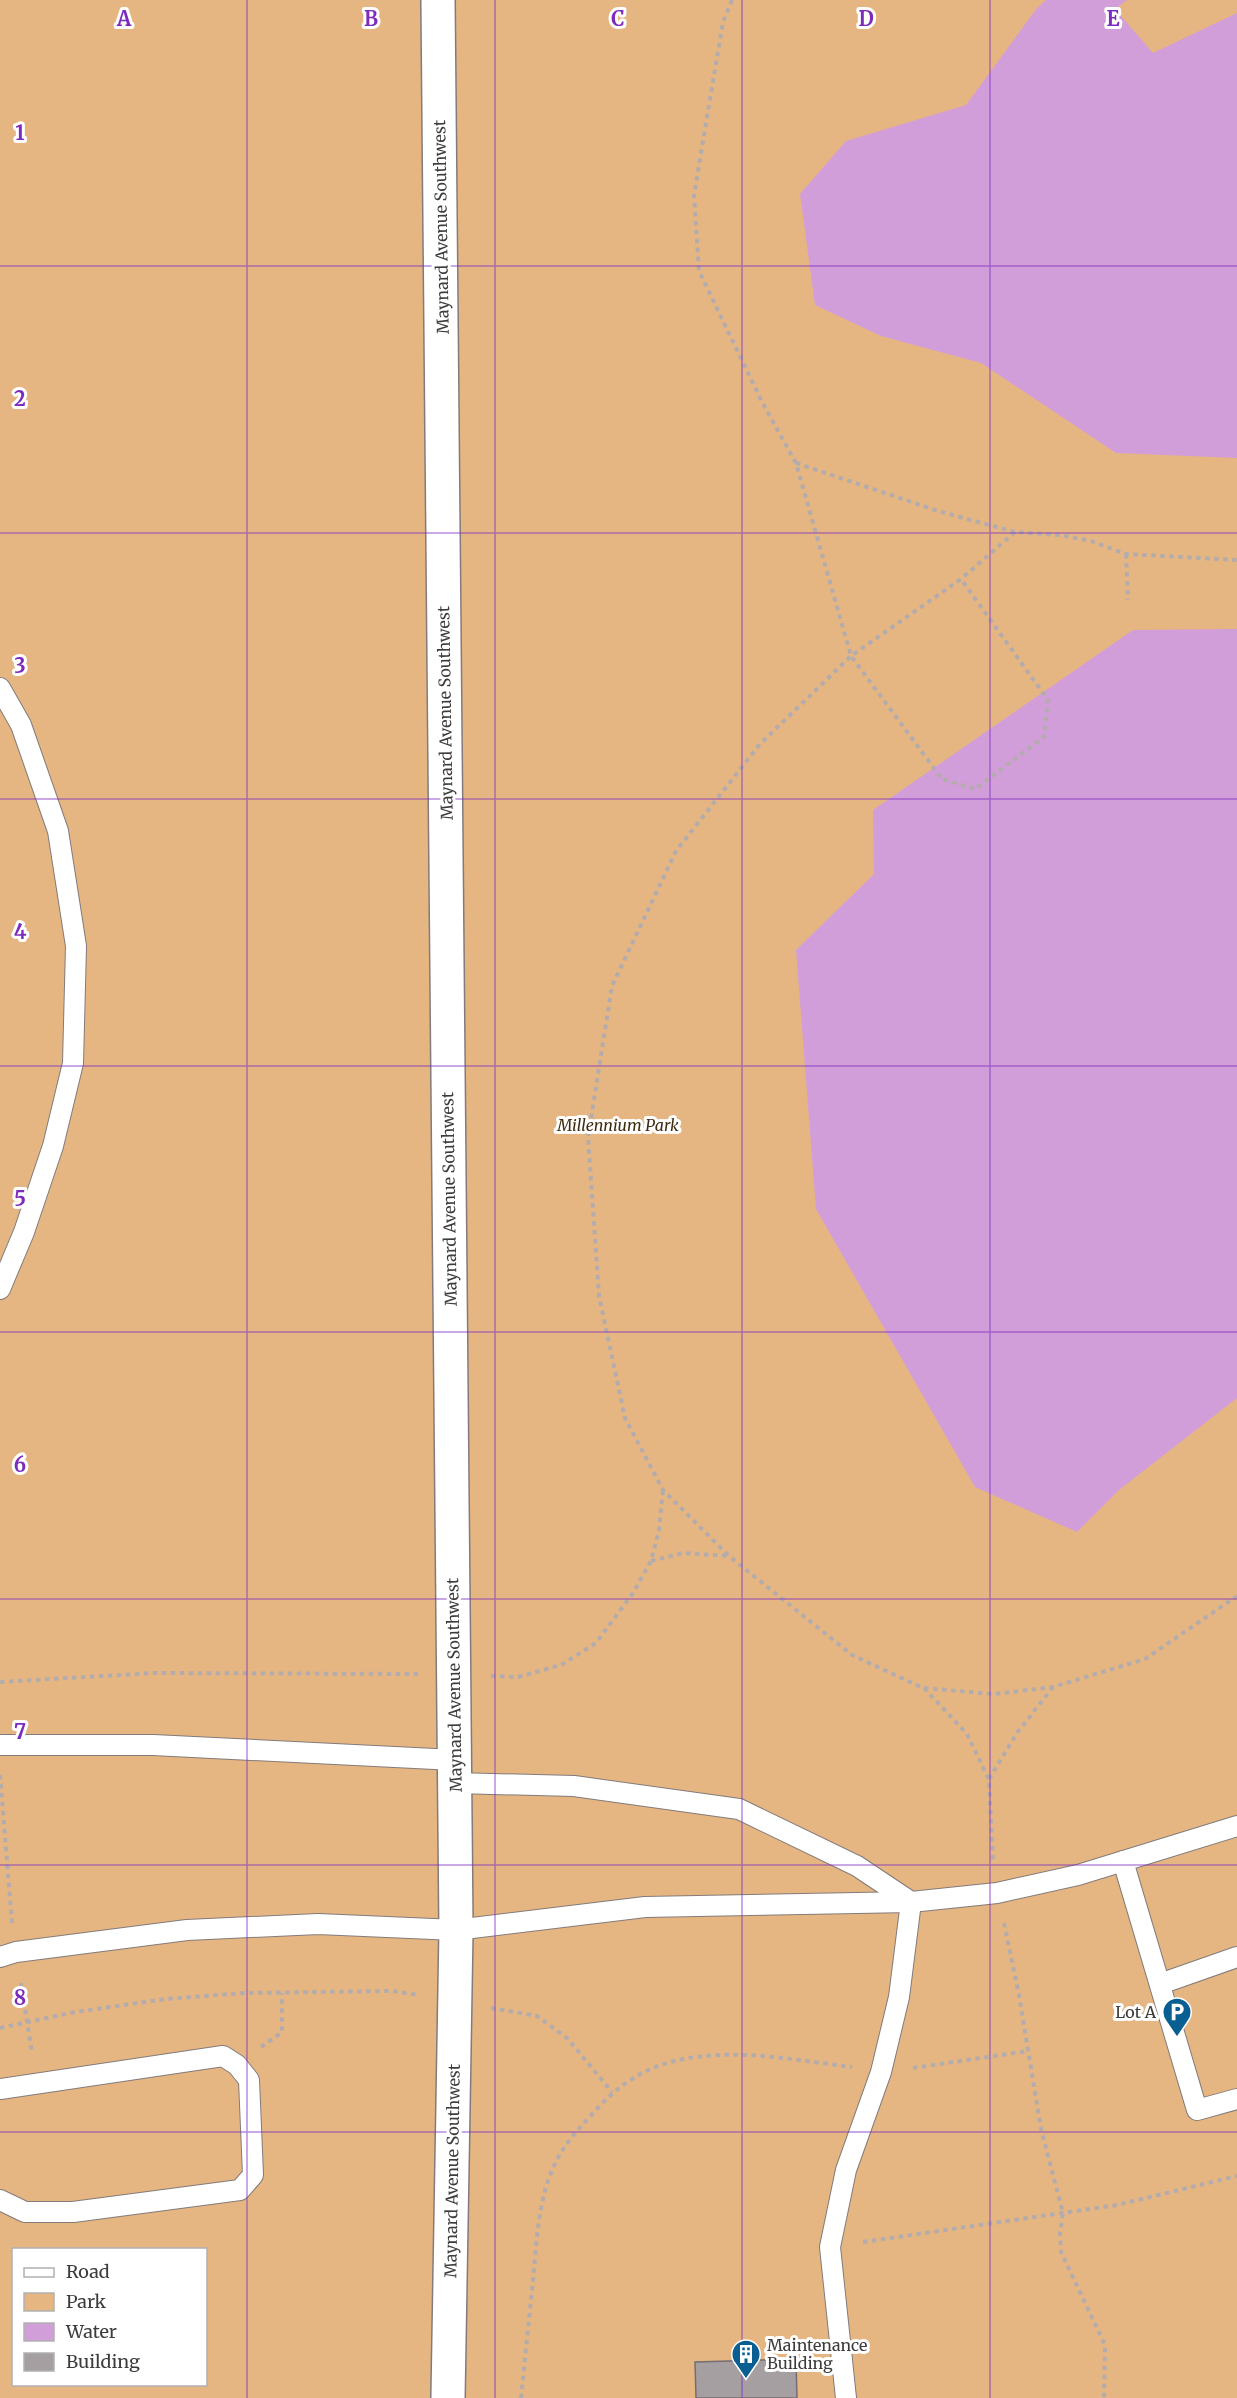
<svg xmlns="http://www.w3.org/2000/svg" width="1237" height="2398" font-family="Merriweather,serif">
<rect width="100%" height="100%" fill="#e7dede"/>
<path fill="#e6b682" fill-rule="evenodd" d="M0 0H1237V2398H0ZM14 2250H206V2384H14Z"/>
<g fill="#d19ed9">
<path d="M1046 0H1127L1115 9 1153 53 1237 13V458L1116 453 981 363 881 336 815 305 800 194 846 141 966 105 1037 8Z"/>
<path d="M1237 629V1398L1119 1490 1077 1532 975 1487 816 1209 796 950 874 874 873 810 1133 630Z"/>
</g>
<path fill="#a69fa2" stroke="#756e71" stroke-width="1.5" d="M796 2359 797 2398H696L695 2362Z"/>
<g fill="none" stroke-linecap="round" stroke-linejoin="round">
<g stroke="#837b7b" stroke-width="22">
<g id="service">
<path d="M0 688 21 725 58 831 76 946 73 1063 53 1146 24 1232 0 1289"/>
<path d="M0 1745H153L455 1760"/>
<path d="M455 1783 574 1786 739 1809 857 1866 911 1902"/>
<path d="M1123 1861 1197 2110 1237 2099"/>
<path d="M0 1957 16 1952 187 1930 318 1924 456 1930 645 1907 911 1902 997 1893 1078 1875 1237 1826"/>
<path d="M1160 1984 1237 1957"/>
<path d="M0 2089 223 2056 237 2065 249 2080 253 2175 240 2190 73 2212H25L0 2200"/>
<path d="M846 2398 830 2247 846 2170 881 2072 899 1997 911 1902"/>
</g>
</g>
<g stroke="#837b7b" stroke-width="36">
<path id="minor" d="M438 0 456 1930 448 2398"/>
</g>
<g stroke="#b4acac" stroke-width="4" stroke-dasharray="4.5 4.5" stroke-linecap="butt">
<path d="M732 0 723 22 694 195 699 271 762 402 796 463 851 656 942 779 975 789 1044 737 1048 700 961 579"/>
<path d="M796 463 938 511 1015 532 1060 535 1091 541 1126 554 1237 560"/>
<path d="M1015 532 961 579 851 656 760 744 676 851 612 986 588 1137 599 1296 625 1418 663 1490 729 1556 852 1655 923 1688 994 1694 1053 1687 1145 1659 1237 1596"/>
<path d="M1126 554 1128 600"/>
<path d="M651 1561 683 1553 728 1556"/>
<path d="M491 1676 518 1677 561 1665 596 1643 633 1593 651 1561 659 1530 663 1490"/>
<path d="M0 1682 154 1673 418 1674"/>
<path d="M924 1688 967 1734 989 1780 993 1862"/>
<path d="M0 1775 12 1923"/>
<path d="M989 1779 1017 1733 1053 1687"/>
<path d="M1004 1923 1019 1995 1041 2129 1063 2213 1060 2232 1061 2252 1105 2345 1104 2398"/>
<path d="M21 1983 32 2053"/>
<path d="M491 2008 537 2016 567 2038 612 2092"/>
<path d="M0 2028 75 2012 166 1999 244 1993 392 1991 419 1995"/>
<path d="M261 2047 282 2032V1993"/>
<path d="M913 2068 1028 2051"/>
<path d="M863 2242 1117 2205 1237 2176"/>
<path d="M521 2398C525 2359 529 2319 533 2280 537 2239 538 2193 559 2156 569 2139 582 2125 596 2110 631 2071 668 2057 720 2055 762 2053 810 2062 852 2067"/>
</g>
<use href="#service" stroke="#fff" stroke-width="20"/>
<use href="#minor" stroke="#fff" stroke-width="33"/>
</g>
<path fill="none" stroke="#7b2cbf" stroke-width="1.5" stroke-opacity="0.55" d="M247 0V2398M495 0V2398M742 0V2398M990 0V2398M0 266H1237M0 533H1237M0 799H1237M0 1066H1237M0 1332H1237M0 1599H1237M0 1865H1237M0 2132H1237"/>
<defs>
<g id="parking-pin" transform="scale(1.5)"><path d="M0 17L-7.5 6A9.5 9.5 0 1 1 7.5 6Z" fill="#095f91" stroke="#fff"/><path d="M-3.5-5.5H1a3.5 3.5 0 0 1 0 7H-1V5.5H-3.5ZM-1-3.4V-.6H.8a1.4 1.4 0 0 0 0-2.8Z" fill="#fff"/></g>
<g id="building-pin" transform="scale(1.5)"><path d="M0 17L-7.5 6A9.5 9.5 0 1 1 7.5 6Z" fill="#095f91" stroke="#fff"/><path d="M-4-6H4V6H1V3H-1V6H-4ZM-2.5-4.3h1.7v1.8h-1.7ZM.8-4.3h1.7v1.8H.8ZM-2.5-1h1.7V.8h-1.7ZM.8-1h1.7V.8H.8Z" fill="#fff"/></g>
</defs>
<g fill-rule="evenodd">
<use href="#parking-pin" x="1177" y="2012"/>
<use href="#building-pin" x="746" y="2354"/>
</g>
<g text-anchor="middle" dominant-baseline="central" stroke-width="6" stroke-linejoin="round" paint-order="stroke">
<g font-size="16" fill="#3e3b3b" stroke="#fff">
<text transform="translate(441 227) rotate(-91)">Maynard Avenue Southwest</text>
<text transform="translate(445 713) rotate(-91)">Maynard Avenue Southwest</text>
<text transform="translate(449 1199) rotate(-91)">Maynard Avenue Southwest</text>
<text transform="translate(454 1685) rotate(-91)">Maynard Avenue Southwest</text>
<text transform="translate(452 2171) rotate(-89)">Maynard Avenue Southwest</text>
</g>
<g font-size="16" font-style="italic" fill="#412b10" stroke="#fff">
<text x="618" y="1125">Millennium Park</text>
</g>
<g font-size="16" fill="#3e3b3b" stroke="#fff" text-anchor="end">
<text x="1156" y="2012">Lot A</text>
<text x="767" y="2345" text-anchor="start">Maintenance<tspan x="767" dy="18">Building</tspan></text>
</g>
</g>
<g font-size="20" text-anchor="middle" font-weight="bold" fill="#7b2cbf" stroke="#fff" stroke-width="6" stroke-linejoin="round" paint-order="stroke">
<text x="124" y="26">A</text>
<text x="371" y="26">B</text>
<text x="618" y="26">C</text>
<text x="866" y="26">D</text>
<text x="1113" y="26">E</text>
<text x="20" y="140">1</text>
<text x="20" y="406">2</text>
<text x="20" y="673">3</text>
<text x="20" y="939">4</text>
<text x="20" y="1206">5</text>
<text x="20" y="1472">6</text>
<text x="20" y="1739">7</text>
<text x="20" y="2005">8</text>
</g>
<rect x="12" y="2248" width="195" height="138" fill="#ffffff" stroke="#b2b1b1" stroke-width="1.5"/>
<rect x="24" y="2268" width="30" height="9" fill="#ffffff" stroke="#b2b1b1" stroke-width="1.5"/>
<text x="66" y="2278" font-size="18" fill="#3e3b3b">Road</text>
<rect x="24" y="2293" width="30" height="18" fill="#e6b682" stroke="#b2b1b1" stroke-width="1.5"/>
<text x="66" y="2308" font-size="18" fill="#3e3b3b">Park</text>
<rect x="24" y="2323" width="30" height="18" fill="#d19ed9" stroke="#b2b1b1" stroke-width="1.5"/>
<text x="66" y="2338" font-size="18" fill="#3e3b3b">Water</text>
<rect x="24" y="2353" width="30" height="18" fill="#a69fa2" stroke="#b2b1b1" stroke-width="1.5"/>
<text x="66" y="2368" font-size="18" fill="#3e3b3b">Building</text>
</svg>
